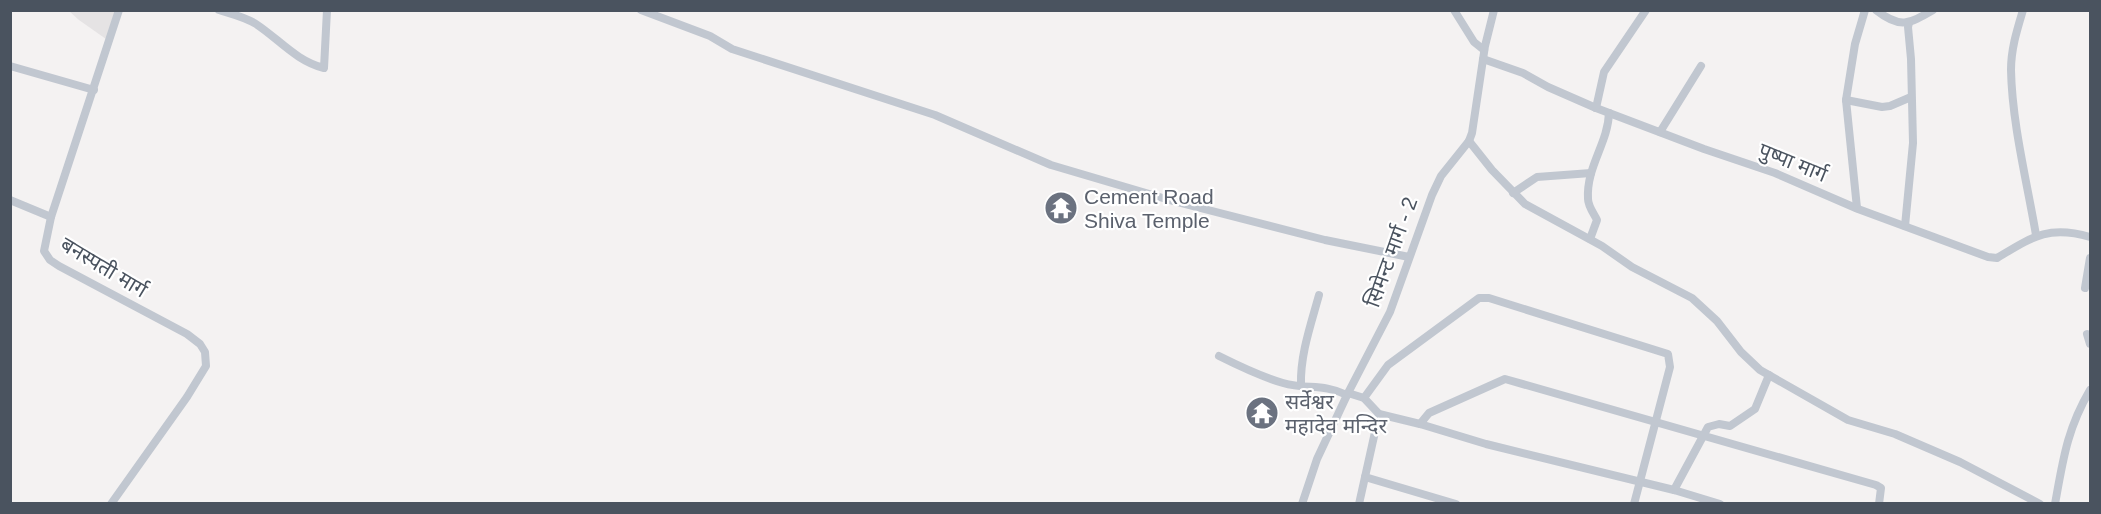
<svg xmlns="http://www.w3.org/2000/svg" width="2101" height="514" font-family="Arial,'Noto Sans Devanagari',sans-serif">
<rect width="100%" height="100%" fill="#f4f2f2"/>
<path fill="#e5e3e4" d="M69 11H115L106 39 79 20Z"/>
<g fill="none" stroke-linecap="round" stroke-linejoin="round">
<g stroke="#c1c7d0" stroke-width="8">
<path d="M219 10C232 14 245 17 256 24 279 39 296 61 324 68L327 10"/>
<path d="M641 10 710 36 732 49 935 115 1051 165 1173 201 1325 240 1409 257"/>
<path d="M1454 10 1474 42 1484 50"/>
<path d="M1876 10C1900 29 1909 24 1933 10"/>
<path d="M2023 10C2017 30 2011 49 2011 70 2012 123 2027 182 2036 235"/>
<path d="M1483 59 1523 73 1548 87 1596 108 1704 149 1775 173 1858 209 1988 257 1997 258C2032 237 2048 225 2090 237"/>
<path d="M10 66 94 90"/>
<path d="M1846 100 1882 107 1890 106 1911 97"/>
<path d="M1596 108 1604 72 1646 10"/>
<path d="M1660 132 1701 66"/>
<path d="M1469 141 1492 170 1525 204 1602 246 1632 267 1692 298 1717 321 1741 352 1760 370 1848 420 1895 434 1960 462 2040 504"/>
<path d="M1513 193 1537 177 1591 173"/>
<path d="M10 200 51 217"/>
<path d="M1857 208 1846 100 1855 44 1865 10"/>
<path d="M1905 226 1913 143 1911 59 1908 27 1909 23"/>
<path d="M1590 239 1597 220C1594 214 1588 206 1588 199 1586 167 1608 143 1609 113"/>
<path d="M2085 288 2090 258"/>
<path d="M2087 334 2090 344"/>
<path d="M1219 356C1239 366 1262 377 1283 383 1306 390 1323 383 1347 395"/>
<path d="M1301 385C1300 355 1311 324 1319 295"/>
<path d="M1348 393 1364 398 1379 414 1420 424 1486 444 1674 490 1720 504"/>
<path d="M1364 398 1388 365 1479 298H1489L1668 354 1670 367 1634 504"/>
<path d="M1420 424 1429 413 1505 379 1876 485 1881 488 1879 504"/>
<path d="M1365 477 1379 414"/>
<path d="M1674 490 1708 427 1719 424 1730 426 1755 409 1769 375"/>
<path d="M111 504 187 397 206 366 205 352 200 344 187 334 59 266 50 260 44 251 51 217 119 10"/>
<path d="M1302 504 1317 459 1348 393 1390 312 1432 195 1441 176 1469 141 1472 133 1485 46 1494 10"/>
<path d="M1359 504 1365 477 1456 504"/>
<path d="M2055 504C2063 460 2067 429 2090 390"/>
</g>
</g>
<defs>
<g id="temple-disc" transform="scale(1.725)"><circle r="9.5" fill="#6b7280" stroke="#fff"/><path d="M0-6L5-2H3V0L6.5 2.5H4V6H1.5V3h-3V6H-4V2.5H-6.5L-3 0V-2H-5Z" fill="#fff"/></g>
</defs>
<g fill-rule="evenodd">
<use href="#temple-disc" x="1061" y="208"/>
<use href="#temple-disc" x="1262" y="413"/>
</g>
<g text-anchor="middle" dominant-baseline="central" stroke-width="4.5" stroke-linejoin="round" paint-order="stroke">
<g font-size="21" fill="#4a535f" stroke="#fff">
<text transform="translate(1793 162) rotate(22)">पुष्पा मार्ग</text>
<text transform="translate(1391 252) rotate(-70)">सिमेन्ट मार्ग - 2</text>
<text transform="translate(104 267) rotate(31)">बनस्पती मार्ग</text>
</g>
<g font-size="21" fill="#5b616d" stroke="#fff" text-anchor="start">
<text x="1084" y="196">Cement Road<tspan x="1084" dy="24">Shiva Temple</tspan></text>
<text x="1285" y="401">सर्वेश्वर<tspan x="1285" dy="24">महादेव मन्दिर</tspan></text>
</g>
</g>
<rect width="2101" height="514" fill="none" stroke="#4a535f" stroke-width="24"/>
</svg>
